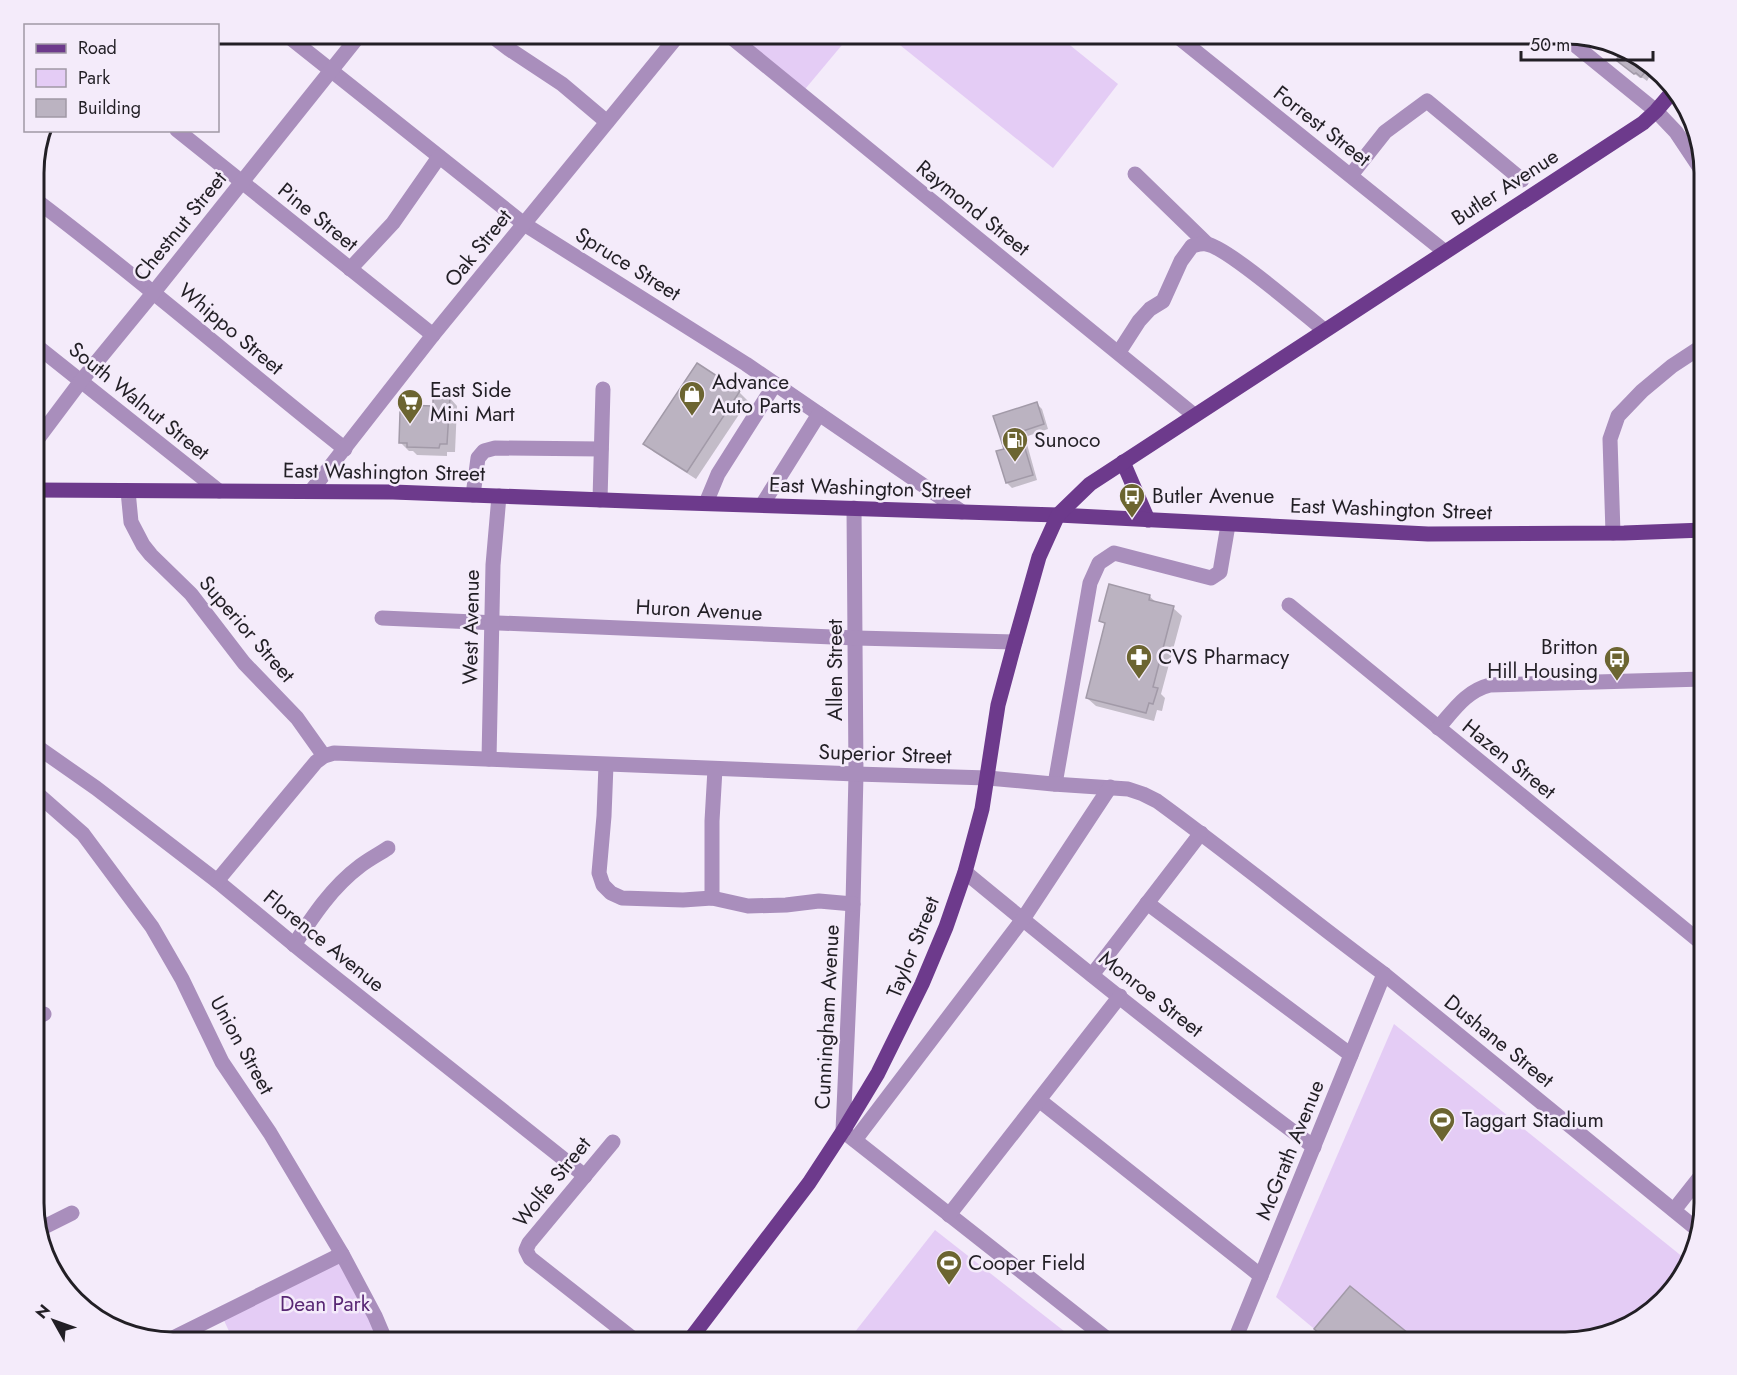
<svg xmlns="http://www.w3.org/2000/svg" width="1737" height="1375" font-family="Jost,sans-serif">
<rect width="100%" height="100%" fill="#f4ebfa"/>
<g fill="#e4ccf5">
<path d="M726 33H852L801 94Z"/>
<path d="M885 33H1055L1118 84 1053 168Z"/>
<path d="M1394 1024 1689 1262 1670 1294 1626 1328 1565 1342H1330L1276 1297Z"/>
<path d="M935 1230 1078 1342H847Z"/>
<path d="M342 1254 386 1342H234L221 1314Z"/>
</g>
<g fill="#0003">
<path d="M1622 46 1655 67 1647 81 1643 78H1640L1623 65 1622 54 1619 50Z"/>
<path d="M697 365 739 392 748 401 696 479 654 452 645 444Z"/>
<path d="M449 397 457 406 455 452H447V456L417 455 413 451H409L400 442 434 408Z"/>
<path d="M1036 403 1042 409 1048 429 1025 437 1037 480 1012 488 1007 483 1005 450Z"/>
<path d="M1149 596 1157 603 1173 608 1182 616 1161 694 1165 698 1162 711 1157 710 1154 721 1096 706 1087 698 1106 626 1101 620Z"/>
</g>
<g fill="#bbb3c1" stroke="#a29aa8" stroke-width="1.5">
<path d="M1625 48 1646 61 1645 62 1650 66 1641 77 1636 73 1634 74 1616 60Z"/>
<path d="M697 363 740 391 687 472 643 444Z"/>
<path d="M433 395 450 396 447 444H440L439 448 407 447V443H399L400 412 406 405 433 406Z"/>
<path d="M1037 402 1044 424 1020 432 1033 475 1006 483 996 451 1004 449 993 416Z"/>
<path d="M1109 584 1150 595 1149 600 1174 606 1153 687 1158 688 1153 704 1149 703 1146 713 1086 698 1105 623 1099 621Z"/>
<path d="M1350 1286 1419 1342H1330L1314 1329Z"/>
</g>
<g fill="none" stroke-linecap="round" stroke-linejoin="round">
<g stroke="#a98ebc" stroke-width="15">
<path d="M284 33 524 224 746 364 962 512"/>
<path d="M488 33 509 49 562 84 607 122"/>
<path d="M726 33 1194 415"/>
<path d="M1173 33 1444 251"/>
<path d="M1560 33 1656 111 1676 132 1704 174"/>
<path d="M177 130 433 335"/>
<path d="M1135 174 1206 243"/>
<path d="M1351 175 1385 132 1427 101 1522 180"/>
<path d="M33 198C140 278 240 366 345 449"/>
<path d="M350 269 393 223 439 157"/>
<path d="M33 343 219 491"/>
<path d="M1119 352 1139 321 1150 309 1163 301 1181 261 1192 246C1196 245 1202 243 1206 244 1226 246 1304 314 1324 330"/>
<path d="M33 445 81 381 154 292 361 33"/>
<path d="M128 491 131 522 143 545 151 555 191 594 244 663 297 718 324 756"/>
<path d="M311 491 433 335 680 33"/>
<path d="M473 495 478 458 484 451 495 448 601 449"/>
<path d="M600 500 603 389"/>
<path d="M706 503 718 474 775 384"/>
<path d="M762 505 819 414"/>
<path d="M854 508 856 774 853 904 843 1131 1111 1342"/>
<path d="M1613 533 1610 439 1618 416 1642 391 1672 366 1704 345"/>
<path d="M1289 605 1704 945"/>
<path d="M382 618 856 638 1015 642"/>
<path d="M1438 728C1454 710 1466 691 1490 685L1704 679"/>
<path d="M33 744 96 788 217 881 303 952 585 1176"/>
<path d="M489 759 493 565 499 496"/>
<path d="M606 765 604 816 599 873 603 885 611 893 622 898 683 900 712 898 748 906 786 905 819 901 853 904"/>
<path d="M1055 784 1090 583 1099 563 1114 553 1211 578 1220 572 1228 525"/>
<path d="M33 790 83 834 152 927 182 979 222 1062 270 1133 342 1254 375 1316 386 1342"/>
<path d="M965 872C1079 966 1195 1059 1314 1147"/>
<path d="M217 881 316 762 324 756 334 753 856 774 988 778 1053 784 1128 789 1143 794 1157 801C1234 857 1307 917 1384 974L1699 1231"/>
<path d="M712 898V821L715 769"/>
<path d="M1147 903 1351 1055"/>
<path d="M294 945C313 916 332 887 360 866 369 859 379 854 388 848"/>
<path d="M1092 975 1201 833"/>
<path d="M33 1019 44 1014"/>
<path d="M1039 1100 1261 1276"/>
<path d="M855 1140 1023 919 1110 787"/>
<path d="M613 1142 529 1243 526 1250 530 1258 637 1342"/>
<path d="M1674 1210 1704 1172"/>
<path d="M949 1215 1120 996"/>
<path d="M38 1230 72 1213"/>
<path d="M167 1341 342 1254"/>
<path d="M1234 1342 1384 974"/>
</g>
<g stroke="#6d3a8c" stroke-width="15">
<path d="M1123 462 1148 520"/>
<path d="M33 490 393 492 656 502 1058 515 1428 534 1624 533 1704 530"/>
<path d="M688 1342 809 1183 843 1131 878 1073 922 984 946 927 965 872 982 809 998 705 1015 642 1039 557 1058 515 1090 484 1643 123 1656 111 1674 90"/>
</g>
</g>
<defs>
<g id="shop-pin" transform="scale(1.35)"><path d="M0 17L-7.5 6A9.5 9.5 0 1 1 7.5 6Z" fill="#6c6531" stroke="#f4ebfa"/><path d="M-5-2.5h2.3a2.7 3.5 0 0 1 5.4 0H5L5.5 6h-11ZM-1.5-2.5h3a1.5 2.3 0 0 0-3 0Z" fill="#fff"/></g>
<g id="supermarket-pin" transform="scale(1.35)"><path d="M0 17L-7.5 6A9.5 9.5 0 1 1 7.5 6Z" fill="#6c6531" stroke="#f4ebfa"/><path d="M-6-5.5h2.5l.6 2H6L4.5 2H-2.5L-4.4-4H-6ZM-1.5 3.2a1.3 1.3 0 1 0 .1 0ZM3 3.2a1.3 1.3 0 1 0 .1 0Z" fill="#fff"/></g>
<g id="fuel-pin" transform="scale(1.35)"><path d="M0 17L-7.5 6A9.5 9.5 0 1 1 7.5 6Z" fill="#6c6531" stroke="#f4ebfa"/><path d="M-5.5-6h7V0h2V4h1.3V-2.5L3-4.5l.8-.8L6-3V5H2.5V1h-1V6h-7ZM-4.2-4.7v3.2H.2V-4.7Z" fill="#fff"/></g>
<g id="bus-pin" transform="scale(1.35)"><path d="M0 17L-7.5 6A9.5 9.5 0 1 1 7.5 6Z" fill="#6c6531" stroke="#f4ebfa"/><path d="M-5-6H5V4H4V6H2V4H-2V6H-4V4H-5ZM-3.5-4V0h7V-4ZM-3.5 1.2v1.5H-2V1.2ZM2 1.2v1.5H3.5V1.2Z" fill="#fff"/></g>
<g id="pharmacy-pin" transform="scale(1.35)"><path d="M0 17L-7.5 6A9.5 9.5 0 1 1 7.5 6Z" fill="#6c6531" stroke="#f4ebfa"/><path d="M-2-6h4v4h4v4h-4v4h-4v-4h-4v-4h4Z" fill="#fff"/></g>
<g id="stadium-pin" transform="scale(1.35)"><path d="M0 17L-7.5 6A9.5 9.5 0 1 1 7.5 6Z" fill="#6c6531" stroke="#f4ebfa"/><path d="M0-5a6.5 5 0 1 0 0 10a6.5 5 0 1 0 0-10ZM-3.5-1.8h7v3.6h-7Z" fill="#fff"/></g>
</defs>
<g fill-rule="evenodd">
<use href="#shop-pin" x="692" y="394"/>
<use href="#supermarket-pin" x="410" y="402"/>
<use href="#fuel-pin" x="1015" y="440"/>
<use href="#bus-pin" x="1132" y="496"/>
<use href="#pharmacy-pin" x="1139" y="657"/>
<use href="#bus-pin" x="1617" y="659"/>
<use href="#stadium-pin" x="1442" y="1120"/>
<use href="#stadium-pin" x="949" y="1263"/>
</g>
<g text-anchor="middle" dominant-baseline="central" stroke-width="5" stroke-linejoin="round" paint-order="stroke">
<g font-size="21" fill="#221f25" stroke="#f4ebfa">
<text transform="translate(1322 126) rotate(38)">Forrest Street</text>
<text transform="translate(1505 187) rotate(-33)">Butler Avenue</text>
<text transform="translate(973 208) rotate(39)">Raymond Street</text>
<text transform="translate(318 217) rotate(39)">Pine Street</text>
<text transform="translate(180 226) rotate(-51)">Chestnut Street</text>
<text transform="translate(478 248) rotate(-51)">Oak Street</text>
<text transform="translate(628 264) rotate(32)">Spruce Street</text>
<text transform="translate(231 329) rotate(40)">Whippo Street</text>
<text transform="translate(139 401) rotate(39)">South Walnut Street</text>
<text transform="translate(384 472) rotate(1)">East Washington Street</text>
<text transform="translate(870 488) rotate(2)">East Washington Street</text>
<text transform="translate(1391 509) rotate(2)">East Washington Street</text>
<text transform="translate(699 610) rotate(3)">Huron Avenue</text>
<text transform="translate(471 627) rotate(-89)">West Avenue</text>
<text transform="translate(247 629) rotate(49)">Superior Street</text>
<text transform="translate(835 670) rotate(-90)">Allen Street</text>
<text transform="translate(885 754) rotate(2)">Superior Street</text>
<text transform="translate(1509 759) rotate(39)">Hazen Street</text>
<text transform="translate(324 941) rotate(39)">Florence Avenue</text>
<text transform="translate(913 947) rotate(-68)">Taylor Street</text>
<text transform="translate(1151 994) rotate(38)">Monroe Street</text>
<text transform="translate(827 1017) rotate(-87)">Cunningham Avenue</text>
<text transform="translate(1499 1041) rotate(39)">Dushane Street</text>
<text transform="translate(242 1045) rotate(61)">Union Street</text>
<text transform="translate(1290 1150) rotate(-68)">McGrath Avenue</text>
<text transform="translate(552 1182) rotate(-51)">Wolfe Street</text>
</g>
<g font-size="21" fill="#221f25" stroke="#f4ebfa" text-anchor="start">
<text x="712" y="382">Advance<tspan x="712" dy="24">Auto Parts</tspan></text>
<text x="430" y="390">East Side<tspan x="430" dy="24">Mini Mart</tspan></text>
<text x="1034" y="440">Sunoco</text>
<text x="1152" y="496">Butler Avenue</text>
<text x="1598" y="647" text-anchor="end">Britton<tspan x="1598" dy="24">Hill Housing</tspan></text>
<text x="1158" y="657">CVS Pharmacy</text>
<text x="1462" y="1120">Taggart Stadium</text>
<text x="968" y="1263">Cooper Field</text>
</g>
<g font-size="21" fill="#582774" stroke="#f4ebfa">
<text x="325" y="1304">Dean Park</text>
</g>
</g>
<path d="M0 0H1737V1375H0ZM173 44H1565A129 129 0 0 1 1694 173V1203A129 129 0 0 1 1565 1332H173A129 129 0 0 1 44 1203V173A129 129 0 0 1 173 44Z" fill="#f4ebfa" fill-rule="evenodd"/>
<path fill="none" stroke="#221f25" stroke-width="3" d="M173 44H1565A129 129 0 0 1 1694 173V1203A129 129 0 0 1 1565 1332H173A129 129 0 0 1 44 1203V173A129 129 0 0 1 173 44Z"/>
<rect x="24" y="24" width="195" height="108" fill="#f4ebfa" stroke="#a099a5" stroke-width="1.5"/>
<rect x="36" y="44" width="30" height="9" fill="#6d3a8c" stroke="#a099a5" stroke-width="1.5"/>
<text x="78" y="54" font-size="18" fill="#221f25">Road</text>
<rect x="36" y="69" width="30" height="18" fill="#e4ccf5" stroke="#a099a5" stroke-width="1.5"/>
<text x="78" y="84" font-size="18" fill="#221f25">Park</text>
<rect x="36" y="99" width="30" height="18" fill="#bbb3c1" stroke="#a099a5" stroke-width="1.5"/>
<text x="78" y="114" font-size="18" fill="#221f25">Building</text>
<g transform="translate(54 1321) rotate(310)" stroke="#f4ebfa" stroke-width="4.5" paint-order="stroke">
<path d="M0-4.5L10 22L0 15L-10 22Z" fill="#221f25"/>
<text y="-9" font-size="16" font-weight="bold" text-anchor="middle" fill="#221f25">N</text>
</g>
<path d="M1521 51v9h132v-9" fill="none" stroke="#221f25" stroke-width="3"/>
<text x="1530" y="51" font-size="18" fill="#221f25" stroke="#f4ebfa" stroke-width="4.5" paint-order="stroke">50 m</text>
</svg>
